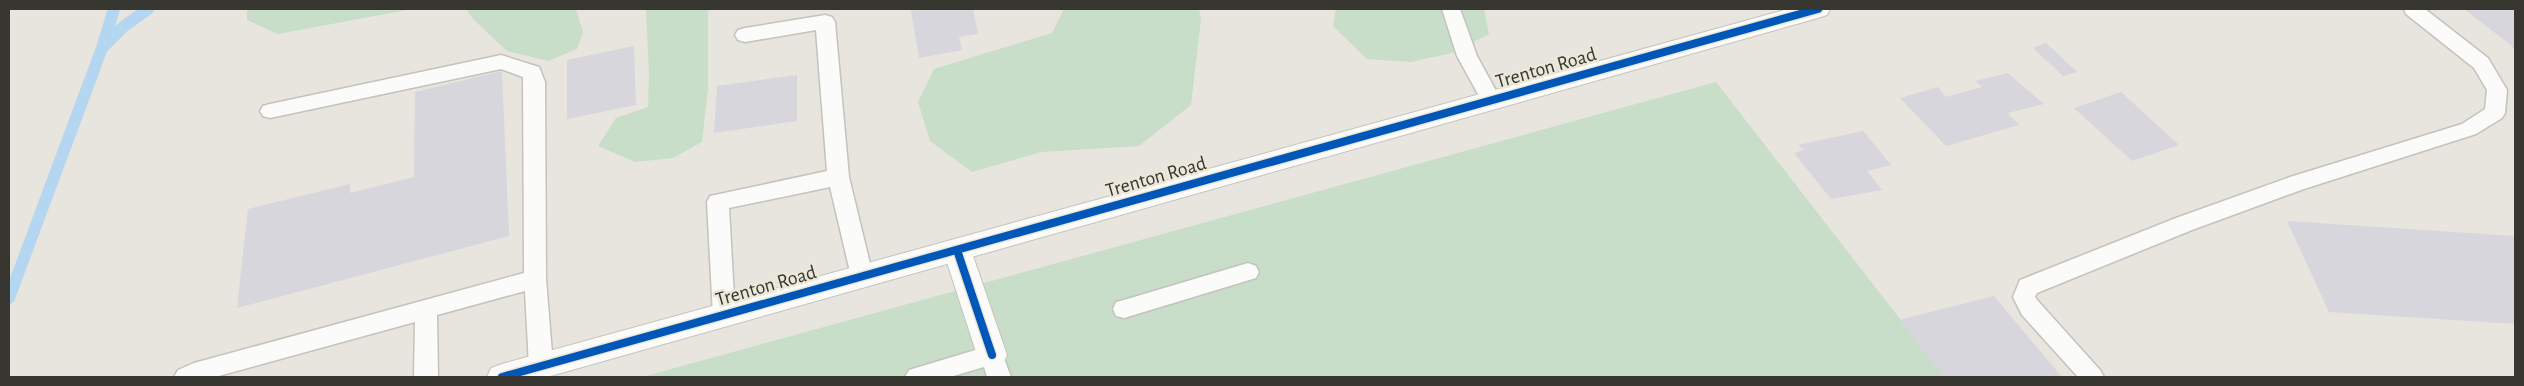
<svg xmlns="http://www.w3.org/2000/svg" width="2524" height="386" font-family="'Alegreya Sans',sans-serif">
<rect width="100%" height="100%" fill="#e7e5de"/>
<g fill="#c8dec9">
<path d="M247 9H412L278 34 247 20Z"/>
<path d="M466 9H576L583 32 577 49 548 61 507 51 473 19Z"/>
<path d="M646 9H708V88L702 142 673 158 635 162 598 146 616 118 648 107 649 71Z"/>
<path d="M1064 9H1199L1201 19 1191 105 1139 146 1041 152 972 172 930 141 918 102 934 69 1052 33Z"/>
<path d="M1336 9H1484L1489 34 1452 53 1411 62 1367 59 1333 26Z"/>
<path d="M1716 82 1945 377H642Z"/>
</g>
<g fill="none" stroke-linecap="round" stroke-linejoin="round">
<g stroke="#b4d6f0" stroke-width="12">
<path d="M103 45 114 9"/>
<path d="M9 298 102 48 123 27 148 9"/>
</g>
</g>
<g fill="#d8d6dd">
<path d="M925 9H973L978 34 959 37 962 50 919 58 911 11Z"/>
<path d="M2464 9H2515V51L2512 46Z"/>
<path d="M2046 43 2077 72 2063 76 2033 48Z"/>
<path d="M634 46 636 105 567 119V60Z"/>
<path d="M502 71 509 236 237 308 248 209 350 184V193L414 177 415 92Z"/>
<path d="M2008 73 2044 104 2008 113 2019 125 1946 146 1900 98 1938 87 1946 97 1982 87 1975 81Z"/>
<path d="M797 75V121L714 133 717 86Z"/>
<path d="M2121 92 2179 145 2132 161 2074 108Z"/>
<path d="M1863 131 1891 165 1867 171 1882 190 1831 199 1794 153 1804 150 1798 145Z"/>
<path d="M2287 221 2515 236V324L2329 312Z"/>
<path d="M1994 296 2062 377H1944L1899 320Z"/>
</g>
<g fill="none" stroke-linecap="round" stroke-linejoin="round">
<g stroke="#c4c2bd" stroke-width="3">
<g id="service">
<path d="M1442 9H1460L1477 56 1501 100 1498 105 1491 107 1484 105 1457 56Z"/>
<path d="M2404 9H2425L2488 58 2507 90 2505 113 2502 118 2476 134 2304 189 2192 230 2037 293 2035 297 2038 301 2100 370 2104 377H2078L2022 315 2013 297 2020 280 2176 218 2290 177 2462 124 2485 109 2487 90 2474 68 2406 14Z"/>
<path d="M825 15 832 17 835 22 849 177 873 276 870 282 862 285 854 282 851 276 830 187 729 208 735 315 732 322 724 324 716 322 713 315 707 202 710 196 827 171 816 30 745 42 738 40 735 35 738 30 745 28Z"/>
<path d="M501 55 539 67 545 82 546 279 553 366 549 373 541 376 533 373 529 366 525 291 437 315 438 377H414L415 322 215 377H174L178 370 194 363 524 273 523 77 501 69 270 118 263 116 260 111 263 106 270 104Z"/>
<path d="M1248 263 1256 266 1259 272 1256 278 1124 318 1116 316 1113 309 1116 302 1124 300Z"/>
<path d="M992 345 1000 348 1011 377H987L984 367 950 377H905L909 370Z"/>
</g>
</g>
<g stroke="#c4c2bd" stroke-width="2">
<path id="minor" d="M957 239 967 242 971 250 1007 355 1003 364 992 368 981 364 977 355 943 250 947 242Z"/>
</g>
<g stroke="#c4c2bd" stroke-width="2">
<path id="secondary" d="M1788 9H1830L1827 15 1818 18 547 377H487L491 368 502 364Z"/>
</g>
<use href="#service" fill="#fbfbfa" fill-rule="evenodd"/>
<use href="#minor" fill="#fbfbfa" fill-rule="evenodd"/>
<use href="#secondary" fill="#fbfbfa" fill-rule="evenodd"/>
<g stroke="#ebe8da" stroke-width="11">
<g id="cycleway">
<path d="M957 250 992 355"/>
<path d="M502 377 1818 9"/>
</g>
</g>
<use href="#cycleway" stroke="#0057b8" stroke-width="8"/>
</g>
<g text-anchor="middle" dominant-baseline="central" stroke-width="5" stroke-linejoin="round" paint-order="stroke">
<g font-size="20" fill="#373630" stroke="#ebe8da">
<text transform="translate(1546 68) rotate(-16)">Trenton Road</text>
<text transform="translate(1156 177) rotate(-16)">Trenton Road</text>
<text transform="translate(766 286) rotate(-16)">Trenton Road</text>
</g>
</g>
<rect width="2524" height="386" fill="none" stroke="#373630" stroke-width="20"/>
</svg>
